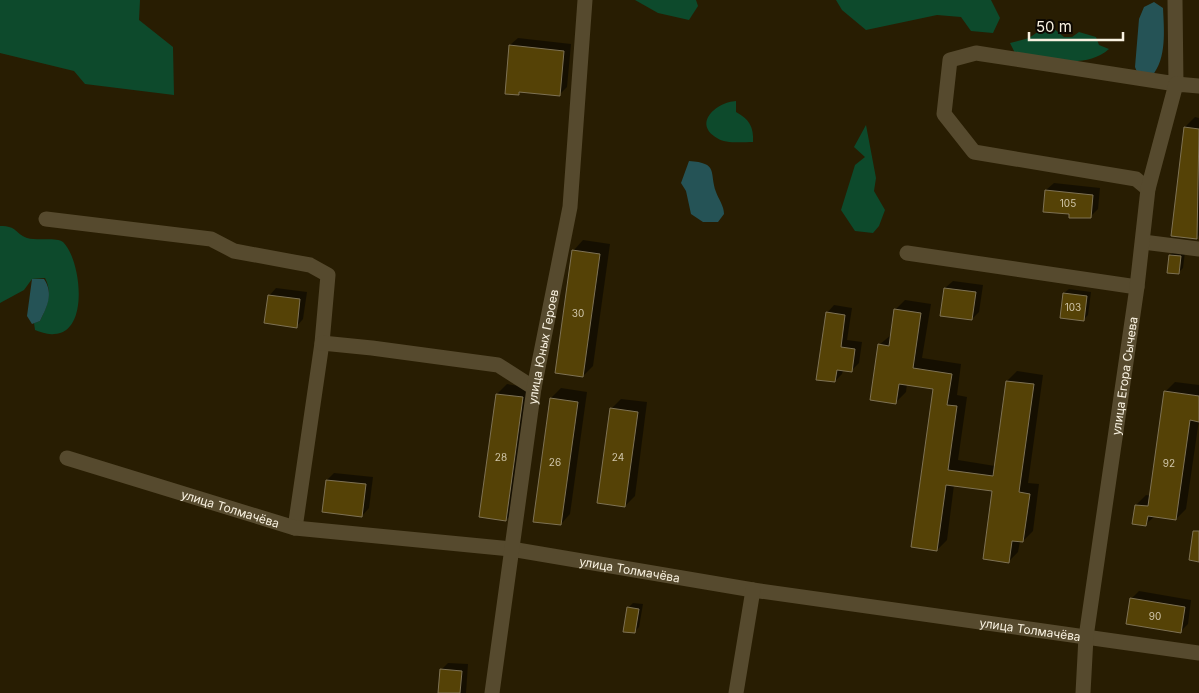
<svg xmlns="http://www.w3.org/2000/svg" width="1199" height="693" font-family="Inter,sans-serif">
<rect width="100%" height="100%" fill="#281d02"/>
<g fill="#0d4a2c">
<path d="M0 0H140L139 20 173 47 174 95 85 84 74 71 0 53Z"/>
<path d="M635 0H696L698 6 689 20 658 13Z"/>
<path d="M836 0H991L1000 18 993 33 971 31 961 17 937 15 866 30 842 10Z"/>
<path d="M1053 28 1064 37H1072L1079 32 1096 37 1099 45 1109 49C1084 71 1046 57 1015 53L1010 43 1029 38 1042 29Z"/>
<path d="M736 101V112C749 119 754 127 753 142 743 142 725 144 717 138 692 123 717 102 736 101Z"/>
<path d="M866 125 876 178 874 191 885 210 879 226 873 233 855 231 841 210 855 165 865 157 854 147Z"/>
<path d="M0 226C18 226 14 233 27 238 37 241 57 237 63 242 81 259 90 333 54 334 48 335 41 332 35 330L34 323 40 321C47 307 53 293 45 278L32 279 24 290 0 303Z"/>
</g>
<g fill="#255356">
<path d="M1154 2 1163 8C1164 30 1167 58 1152 76L1137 72 1135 67 1139 19 1144 7Z"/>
<path d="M689 161C719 163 709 172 716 192 719 200 724 206 724 214L718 222H703L691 214 686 191 681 183Z"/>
<path d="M32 279H44C54 294 47 307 40 321L32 324 27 316Z"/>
</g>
<g fill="#0007">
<path d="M518 38 571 44 567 87 559 95 521 91 518 93 510 45Z"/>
<path d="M1195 117 1199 118V235L1197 238 1185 127Z"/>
<path d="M1054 183 1100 188 1098 209 1090 217 1046 190Z"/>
<path d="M583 240 610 244 593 366 583 376 574 250Z"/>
<path d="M1175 251 1185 252 1183 268 1178 273 1170 255Z"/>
<path d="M953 281 983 285 979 312 972 319 945 288Z"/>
<path d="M276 288 307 292 303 319 296 327 269 296Z"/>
<path d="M1069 289 1091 292 1088 315 1083 320 1064 293Z"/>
<path d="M905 300 931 304 922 358 961 364 957 395 967 397 958 460 995 466 1007 381 1017 371 1043 375 1028 483 1039 484 1033 531 1023 541H1020L1018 552 1008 562 993 490 954 485 947 540 937 550 934 388 907 384 906 392 896 402 879 345 891 335 895 310Z"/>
<path d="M834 305 852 308 847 340 862 342 859 363 851 371 843 370 842 374 835 381 827 313Z"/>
<path d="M1175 382 1199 385V420L1186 509 1176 519 1155 516 1146 524 1136 505 1146 495 1151 496 1165 392Z"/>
<path d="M507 384 532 388 516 510 506 520 497 394Z"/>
<path d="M561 388 587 392 570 514 561 524 551 398Z"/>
<path d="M621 399 647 402 635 496 625 506 611 409Z"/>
<path d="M334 473 373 477 369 508 362 516 327 480Z"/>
<path d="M1139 591 1191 600 1188 624 1180 632 1131 599Z"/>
<path d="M633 603 643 604 639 627 634 632 628 608Z"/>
<path d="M448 663 468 664 466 693H439L441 670Z"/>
</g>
<g fill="#554206" stroke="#7e7254">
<path d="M509 45 564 51 560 96 519 92V95L505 94Z"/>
<path d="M1184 127 1199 129 1197 239 1171 236Z"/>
<path d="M1045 190 1093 195 1091 218H1069V214L1043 212Z"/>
<path d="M572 250 600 254 583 377 555 373Z"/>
<path d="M1169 255 1181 256 1179 274 1167 273Z"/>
<path d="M944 288 976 292 972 320 940 316Z"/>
<path d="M1063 293 1087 296 1084 321 1060 318Z"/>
<path d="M268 295 300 299 297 328 264 323Z"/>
<path d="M894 309 921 313 913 368 952 374 947 405 957 406 948 470 993 476 1006 381 1034 384 1019 492 1030 494 1023 542 1012 541 1009 563 983 559 992 491 946 485 937 551 911 547 933 389 899 384 896 404 870 400 878 344 889 346Z"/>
<path d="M826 312 845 315 841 347 855 349 852 372 837 370 835 382 816 380Z"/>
<path d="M1164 391 1199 396V422L1190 420 1176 520 1148 516 1146 526 1132 524 1135 505 1148 506Z"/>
<path d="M496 394 523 397 506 521 479 517Z"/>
<path d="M550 398 578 402 561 525 533 522Z"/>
<path d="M610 408 638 412 625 507 597 503Z"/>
<path d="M326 480 366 484 362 517 322 512Z"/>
<path d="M1193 531H1199V562L1189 560Z"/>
<path d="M1130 598 1185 607 1181 633 1126 624Z"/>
<path d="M627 607 639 609 635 633 623 632Z"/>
<path d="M440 669 462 671 460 693H438Z"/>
</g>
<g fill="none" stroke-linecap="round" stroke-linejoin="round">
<g stroke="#564a2e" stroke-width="15">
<path d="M1148 189 1136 179 974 152 944 114 950 60 976 53 1176 84 1175 0"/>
<path d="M46 219 211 239 234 251 310 265 328 275 322 343 295 528"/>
<path d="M1143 242 1199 249"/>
<path d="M907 253 1137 287"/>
<path d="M322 343 372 348 498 365 534 388"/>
<path id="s1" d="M67 458 295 528 511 549 753 590 1199 653"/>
<path id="s2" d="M492 693 534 388 570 207 585 0"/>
<path d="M736 693 753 590"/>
<path id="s3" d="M1083 693 1086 637 1137 287 1148 189 1176 84 1199 86"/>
</g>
</g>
<g text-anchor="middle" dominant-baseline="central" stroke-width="4.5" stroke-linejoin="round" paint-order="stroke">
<g font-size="10" fill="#d0c6aa">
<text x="1068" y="203">105</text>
<text x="1073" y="307">103</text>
<text x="578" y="313">30</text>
<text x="501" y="457">28</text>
<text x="618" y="457">24</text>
<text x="555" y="462">26</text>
<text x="1169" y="463">92</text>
<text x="1155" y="616">90</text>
</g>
<g font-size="12" fill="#f9f2e1" stroke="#0d0801">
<text stroke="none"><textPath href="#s2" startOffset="350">улица Юных Героев</textPath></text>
<text stroke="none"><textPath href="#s3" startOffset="320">улица Егора Сычева</textPath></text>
<text stroke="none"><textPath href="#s1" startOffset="171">улица Толмачёва</textPath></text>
<text stroke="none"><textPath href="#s1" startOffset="576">улица Толмачёва</textPath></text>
<text stroke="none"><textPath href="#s1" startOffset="981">улица Толмачёва</textPath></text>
</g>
</g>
<path d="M1029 32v8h94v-8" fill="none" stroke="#f9f2e1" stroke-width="2.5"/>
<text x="1036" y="32" font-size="15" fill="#f9f2e1" stroke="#0d0801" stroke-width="4" paint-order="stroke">50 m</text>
</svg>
